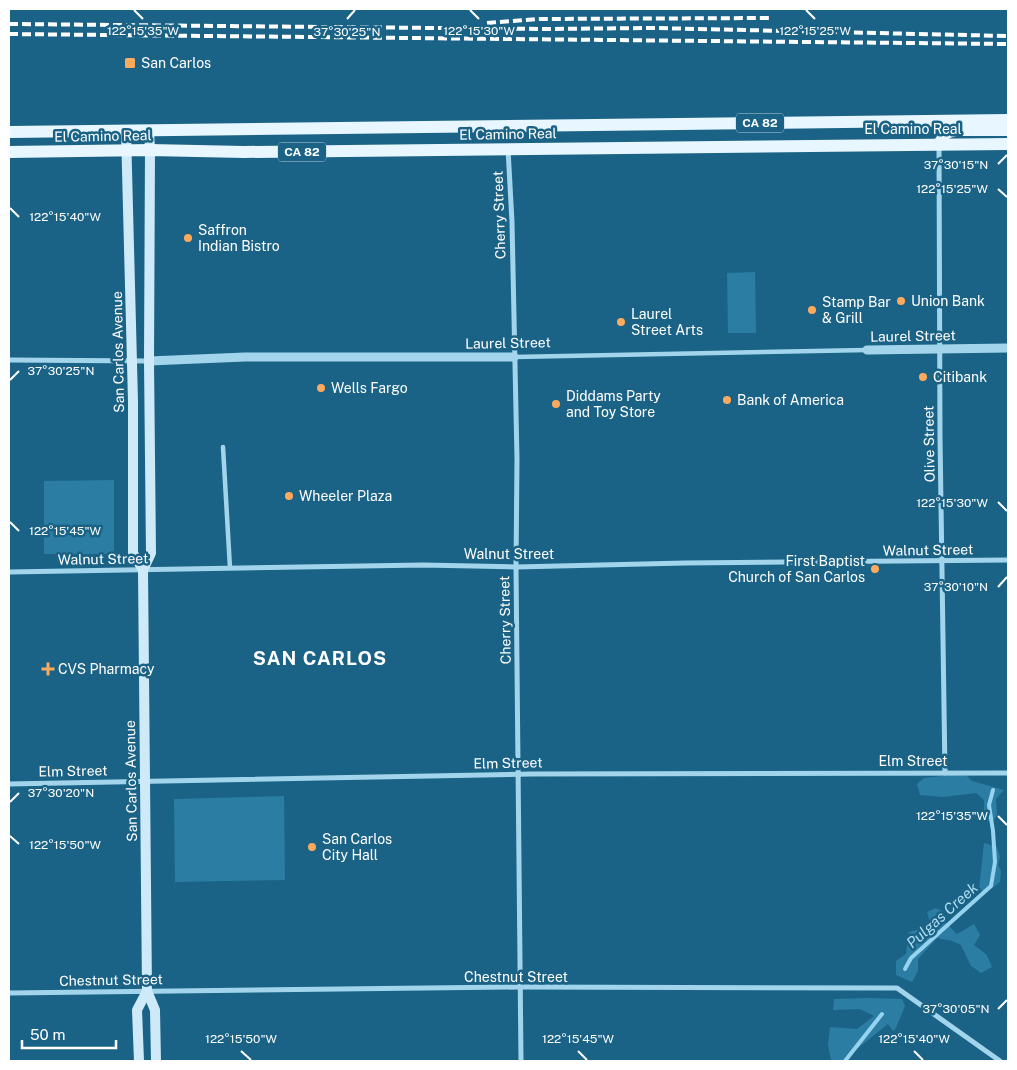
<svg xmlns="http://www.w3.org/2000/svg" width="1017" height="1070" font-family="'Public Sans',sans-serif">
<rect width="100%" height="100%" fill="#1b6386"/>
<g fill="#2b7da3">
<path d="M755 272 756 333H728L727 273Z"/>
<path d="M114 480V554H44V481Z"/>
<path d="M951 775 967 776 972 781 1004 790 996 799 997 814 995 819 984 822V800L976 793 943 797 920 795 917 784 924 778Z"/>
<path d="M284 796 285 880 175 882 174 799Z"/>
<path d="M984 843 997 847 1000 857 998 865 1001 871 1000 882 986 893 979 889Z"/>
<path d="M936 908 944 912 943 920 957 934 974 924 980 935 974 945 987 955 992 967 981 973 971 966 961 945 952 941 937 938 918 959V971L912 982 896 975V961L906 954 909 932 931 926 927 912Z"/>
<path d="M869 998 902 999 905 1006 896 1028 893 1031 888 1024 842 1061H829L831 1060 828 1045 830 1027 857 1029 874 1016 860 1009 833 1010 834 999Z"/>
</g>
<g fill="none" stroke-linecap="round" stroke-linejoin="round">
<g stroke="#95d3ee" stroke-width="4">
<path d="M905 969 911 958 991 886 995 862 993 831 989 805 993 790"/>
<path d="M845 1061 882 1014"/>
</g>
<g stroke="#a2d5ec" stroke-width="4.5">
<path d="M514 357 867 350"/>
<path d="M223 447 230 568"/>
</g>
<g stroke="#a2d5ec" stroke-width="5">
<path d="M939 145 940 437 945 773"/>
<path d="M508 149 512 222 517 459 516 567 521 1061"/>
<path d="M9 360 149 361"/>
<path d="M9 572 423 565 516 567 685 563 1008 560"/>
<path d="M9 784 531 774 1008 773"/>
<path d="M9 993 519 987 897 988 1000 1061"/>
</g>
<g stroke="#a2d5ec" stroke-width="9">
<path d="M867 350 1008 348"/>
<path d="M149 361 245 357H514"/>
</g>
<g stroke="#ceeaf9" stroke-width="10">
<path d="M126 131 133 402V553L143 570"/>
<path d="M149 131 150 150 149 361 151 553 143 570 147 991 155 1010 156 1061"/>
<path d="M139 1061 137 1010 147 991"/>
</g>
<g stroke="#e7f6ff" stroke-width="12">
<path d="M9 132 1008 120"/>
<path d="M939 144 946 133 955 130H1008"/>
<path d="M9 152 150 150 244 152 1008 144"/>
</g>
<g stroke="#fff" stroke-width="4" stroke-dasharray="9 4" stroke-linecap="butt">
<path d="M487 23 537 19 772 18"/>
<path d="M9 24 543 29 655 28 1008 36"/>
<path d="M9 34 1008 44"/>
</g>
</g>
<path fill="none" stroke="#fff" stroke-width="2" d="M134 10 143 19M470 10 479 19M806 10 815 19M347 19 355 10M998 164 1007 155M998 189 1007 197M10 208 19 217M10 380 19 371M998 502 1007 511M10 522 19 531M998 587 1007 577M10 802 19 793M998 816 1007 825M10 836 19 844M998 1009 1007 1000M241 1051 251 1060M578 1051 587 1060M914 1051 923 1060"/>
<g fill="#fdaa5e" stroke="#1b6386" stroke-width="2">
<rect x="124" y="57" width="12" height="12" rx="2.5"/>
<circle cx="188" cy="238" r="5"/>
<circle cx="901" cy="301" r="5"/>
<circle cx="812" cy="310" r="5"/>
<circle cx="621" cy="322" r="5"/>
<circle cx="923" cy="377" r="5"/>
<circle cx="321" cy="388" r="5"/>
<circle cx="727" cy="400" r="5"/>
<circle cx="556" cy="404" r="5"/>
<circle cx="289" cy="496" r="5"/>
<circle cx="875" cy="569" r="5"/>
<path d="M45.5 661.5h5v5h5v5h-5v5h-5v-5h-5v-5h5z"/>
<circle cx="312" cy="847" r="5"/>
</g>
<g text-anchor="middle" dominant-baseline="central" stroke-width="5" stroke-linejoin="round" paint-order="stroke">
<g fill="#1b6386" stroke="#bbd0db" stroke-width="1">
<rect x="736" y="113.5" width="48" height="19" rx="4"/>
<rect x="278" y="142.5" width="48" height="19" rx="4"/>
</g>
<g font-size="12" font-weight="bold" fill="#fff">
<text x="760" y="123">CA 82</text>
<text x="302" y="152">CA 82</text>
</g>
<g font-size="14" fill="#fff" stroke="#1b6386" text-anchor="start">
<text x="141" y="63">San Carlos</text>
<text x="198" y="230">Saffron<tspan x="198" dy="16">Indian Bistro</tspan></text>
<text x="911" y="301">Union Bank</text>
<text x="822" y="302">Stamp Bar<tspan x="822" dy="16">&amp; Grill</tspan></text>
<text x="631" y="314">Laurel<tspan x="631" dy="16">Street Arts</tspan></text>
<text x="933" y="377">Citibank</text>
<text x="331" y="388">Wells Fargo</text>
<text x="566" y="396">Diddams Party<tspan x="566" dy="16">and Toy Store</tspan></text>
<text x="737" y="400">Bank of America</text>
<text x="299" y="496">Wheeler Plaza</text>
<text x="865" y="561" text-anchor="end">First Baptist<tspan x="865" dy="16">Church of San Carlos</tspan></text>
<text x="58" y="669">CVS Pharmacy</text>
<text x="322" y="839">San Carlos<tspan x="322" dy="16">City Hall</tspan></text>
</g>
<g font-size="14" fill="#fff" stroke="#1b6386">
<text x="913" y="129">El Camino Real</text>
<text transform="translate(508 134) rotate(-1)">El Camino Real</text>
<text transform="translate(103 136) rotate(-1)">El Camino Real</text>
<text transform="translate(499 215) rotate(-92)">Cherry Street</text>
<text transform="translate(913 336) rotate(-1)">Laurel Street</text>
<text transform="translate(508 343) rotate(-1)">Laurel Street</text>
<text transform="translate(118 352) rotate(-91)">San Carlos Avenue</text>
<text transform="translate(929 444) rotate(-91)">Olive Street</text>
<text transform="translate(928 550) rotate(-1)">Walnut Street</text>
<text x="509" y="554">Walnut Street</text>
<text transform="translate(103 559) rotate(-1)">Walnut Street</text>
<text transform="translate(505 620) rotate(-91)">Cherry Street</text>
<text x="913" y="761">Elm Street</text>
<text transform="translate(508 763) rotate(-1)">Elm Street</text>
<text transform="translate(73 771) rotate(-1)">Elm Street</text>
<text transform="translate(131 781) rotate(-91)">San Carlos Avenue</text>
<text x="516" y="977">Chestnut Street</text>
<text transform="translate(111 980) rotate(-1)">Chestnut Street</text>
</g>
<g font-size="15" font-style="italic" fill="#addef3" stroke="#1b6386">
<text transform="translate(942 915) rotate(-42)">Pulgas Creek</text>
</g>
<g font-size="19" font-weight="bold" letter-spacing="1" fill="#fff" stroke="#1b6386">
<text x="320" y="658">SAN CARLOS</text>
</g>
</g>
<g font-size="12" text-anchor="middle" fill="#fff" stroke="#1b6386" stroke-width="5" stroke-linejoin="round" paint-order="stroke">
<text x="143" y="35">122°15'35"W</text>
<text x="479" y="35">122°15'30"W</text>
<text x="815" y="35">122°15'25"W</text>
<text x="347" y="36">37°30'25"N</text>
<text x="956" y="169">37°30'15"N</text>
<text x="952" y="193">122°15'25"W</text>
<text x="65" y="221">122°15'40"W</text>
<text x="61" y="375">37°30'25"N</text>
<text x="952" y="507">122°15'30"W</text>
<text x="65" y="535">122°15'45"W</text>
<text x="956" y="591">37°30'10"N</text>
<text x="61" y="797">37°30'20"N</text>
<text x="952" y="820">122°15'35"W</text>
<text x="65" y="849">122°15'50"W</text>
<text x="956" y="1013">37°30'05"N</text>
<text x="241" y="1043">122°15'50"W</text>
<text x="578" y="1043">122°15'45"W</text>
<text x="914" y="1043">122°15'40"W</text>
</g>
<rect width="1017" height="1070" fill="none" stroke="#ffffff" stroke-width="20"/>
<path d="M22 1040v8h94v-8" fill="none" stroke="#ffffff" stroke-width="2.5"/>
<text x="30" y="1040" font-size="15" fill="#ffffff" stroke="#1b6386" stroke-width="4" paint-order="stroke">50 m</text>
</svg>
